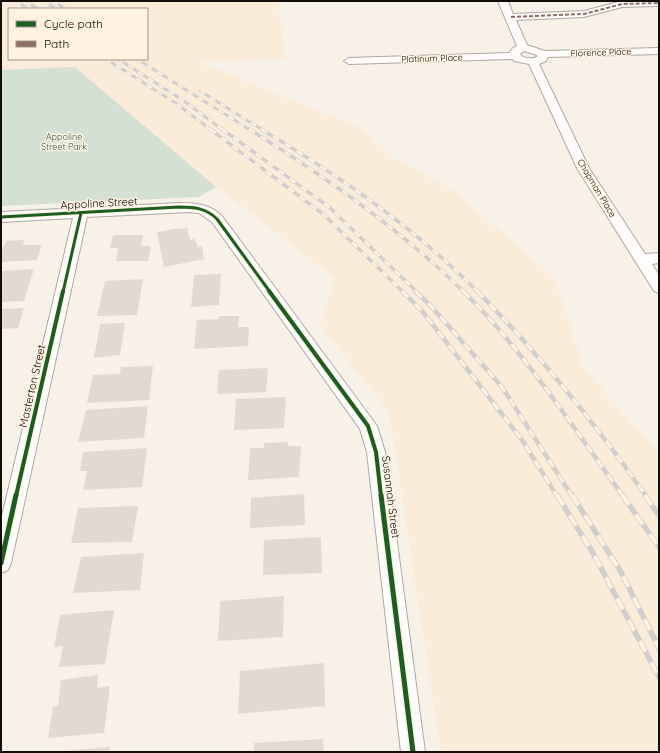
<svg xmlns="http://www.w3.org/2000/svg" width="660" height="753" font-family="Quicksand,sans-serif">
<rect width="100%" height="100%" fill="#f8f1e8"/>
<path fill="#fbecd9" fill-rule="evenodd" d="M1 1H278L285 59 199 62 362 128 394 158 452 189 555 278 584 369 659 452V752H441L389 412 320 326 335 278 216 187 75 67 1 70ZM9 9H147V59H9Z"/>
<path fill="#d5e0d4" d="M75 67 216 187 199 197 1 206V70Z"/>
<g fill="#e2dad2">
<path d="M181 228V229L187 228 190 240 195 239 198 247 202 246 204 259 164 267 157 232Z"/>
<path d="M113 235H143L141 246H151L148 261H116L118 248H110Z"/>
<path d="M24 240 23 245H42L37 260 1 262V253L6 241Z"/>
<path d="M34 269 24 301 1 302V271Z"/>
<path d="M221 274 219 305 191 307 194 275Z"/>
<path d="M143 279 137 315 97 316 105 281Z"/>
<path d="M24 308 18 328 1 329V309Z"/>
<path d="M219 316H239L238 327H249L248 346 194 349 197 320 219 319Z"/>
<path d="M125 323 120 355 94 358 100 324Z"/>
<path d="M153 366 149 400 87 403 93 375 120 374 121 367Z"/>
<path d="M268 368 266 392 217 394 219 370Z"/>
<path d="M286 397 284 428 234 430 236 399Z"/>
<path d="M148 406 144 438 78 442 86 410Z"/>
<path d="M288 442V446H301L299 477 248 480 250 448H264V443Z"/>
<path d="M147 448 142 487 83 490 87 471H80L83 452Z"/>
<path d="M304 494 305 525 250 528 251 498Z"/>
<path d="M138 506 132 542 71 543 78 508Z"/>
<path d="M321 537 322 573 263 575 264 540Z"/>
<path d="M144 553 140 590 73 593 81 557Z"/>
<path d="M284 596 283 637 218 641 220 601Z"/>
<path d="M114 610 105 664 59 667 63 646 54 647 60 615Z"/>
<path d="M324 663 325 706 238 714 240 671Z"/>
<path d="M98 675 97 688 110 686 104 733 48 738 53 707 58 706 61 680Z"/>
<path d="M323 739 324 752H254V743Z"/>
<path d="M110 747 109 752H62V751Z"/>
</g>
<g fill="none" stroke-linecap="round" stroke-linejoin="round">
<g stroke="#aea8a0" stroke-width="2">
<g id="minor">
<path d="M498 1H508L513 14 584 11 622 1H659V6L622 7 584 17 516 20 527 45 545 51 659 48V54L548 57 546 61 539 64 589 168 645 254 659 253V263L652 264 659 275V293L654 291 577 168 529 64 514 61 513 59 349 64 344 61 349 58 509 53 513 48 517 46ZM524 51 537 55V57C531 59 523 59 520 54Z"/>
<path d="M179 203C195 203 210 204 222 216L377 426 385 452 425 752H401L367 452 360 429 212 222 199 213 189 212 87 217 11 563 8 570 1 573V520L73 218 1 222V212Z"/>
</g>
</g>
<use href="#minor" fill="#fefdfc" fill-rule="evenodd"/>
<g stroke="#d1cfcd" stroke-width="3">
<g id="rail-far3">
<path d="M16 1 28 9"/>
<path d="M26 1 38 9"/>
<path d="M44 1 57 9"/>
<path d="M53 1 66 9"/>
<path d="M106 59 177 104 211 130"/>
<path d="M118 59 184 101 223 130"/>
<path d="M137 59 250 130"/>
<path d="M200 91 263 130"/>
</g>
</g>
<g stroke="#d1cfcd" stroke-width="3.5">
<g id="rail-far2">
<path d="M210 129 323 214 403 292"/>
<path d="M222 129 329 207 417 292"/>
<path d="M249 129C325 177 399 228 464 292"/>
<path d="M261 129C339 176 414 227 478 292"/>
</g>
</g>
<g stroke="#d1cfcd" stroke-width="4.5">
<g id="rail-far1">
<path d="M402 291 423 312 522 440 557 496"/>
<path d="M415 291 431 306 502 387 572 496"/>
<path d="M463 291C525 352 572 426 623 496"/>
<path d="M477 291C539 354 595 423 646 496"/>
</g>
</g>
<g stroke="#d1cfcd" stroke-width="5.5">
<g id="rail">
<path d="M557 495 593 553 659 677"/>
<path d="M572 495 621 572 659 648"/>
<path d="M622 495 659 547"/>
<path d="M645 495 659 516"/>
</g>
</g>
<use href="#rail-far3" stroke="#fff2e1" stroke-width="2" stroke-dasharray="6" stroke-linecap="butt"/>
<use href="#rail-far2" stroke="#fff2e1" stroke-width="2.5" stroke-dasharray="7" stroke-linecap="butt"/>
<use href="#rail-far1" stroke="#fff2e1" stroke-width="3" stroke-dasharray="9" stroke-linecap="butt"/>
<use href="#rail" stroke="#fff2e1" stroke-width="4" stroke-dasharray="12" stroke-linecap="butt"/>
<path stroke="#8d6e63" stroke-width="2" stroke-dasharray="4 2" stroke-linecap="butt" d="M511 17 584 14 622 4 659 3"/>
<g stroke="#fff2e1" stroke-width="5">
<g id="cycleway-far2">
<path d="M1 217 179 207C194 207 206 208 217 219L270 292"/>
<path d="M63 292 81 213"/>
</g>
</g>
<g stroke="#fff2e1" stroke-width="6">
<g id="cycleway-far1">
<path d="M269 291 368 426 376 452 381 496"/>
<path d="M16 496 63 291"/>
</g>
</g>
<g stroke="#fff2e1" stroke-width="8">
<g id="cycleway">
<path d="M381 495 413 752"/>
<path d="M1 563 16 495"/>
</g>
</g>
<use href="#cycleway-far2" stroke="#1b5e20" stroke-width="3"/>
<use href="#cycleway-far1" stroke="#1b5e20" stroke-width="4"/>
<use href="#cycleway" stroke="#1b5e20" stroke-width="5"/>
</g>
<g text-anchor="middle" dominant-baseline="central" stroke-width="3" stroke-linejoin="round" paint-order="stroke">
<g font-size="9" fill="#120d07" stroke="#fff2e1">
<text transform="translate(601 52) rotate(-2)">Florence Place</text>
<text transform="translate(432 58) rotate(-2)">Platinum Place</text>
<text transform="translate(597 188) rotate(59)">Chapman Place</text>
</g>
<g font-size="9" fill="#2b6248" stroke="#fff2e1">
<text x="64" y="136">Appoline<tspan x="64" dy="10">Street Park</tspan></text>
</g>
<g font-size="11" fill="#120d07" stroke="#fff2e1">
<text transform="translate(99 203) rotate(-3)">Appoline Street</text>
<text transform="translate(32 386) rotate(-77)">Masterton Street</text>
<text transform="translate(391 497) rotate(83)">Susannah Street</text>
</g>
</g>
<rect width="660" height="753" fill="none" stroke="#120d07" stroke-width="4"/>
<rect x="8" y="8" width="140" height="52" fill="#fff2e1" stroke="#a0968a"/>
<rect x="16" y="21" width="20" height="6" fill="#1b5e20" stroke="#a0968a"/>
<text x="44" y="28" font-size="12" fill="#120d07">Cycle path</text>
<rect x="16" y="41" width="20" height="6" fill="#8d6e63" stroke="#a0968a"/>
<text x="44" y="48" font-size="12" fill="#120d07">Path</text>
</svg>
